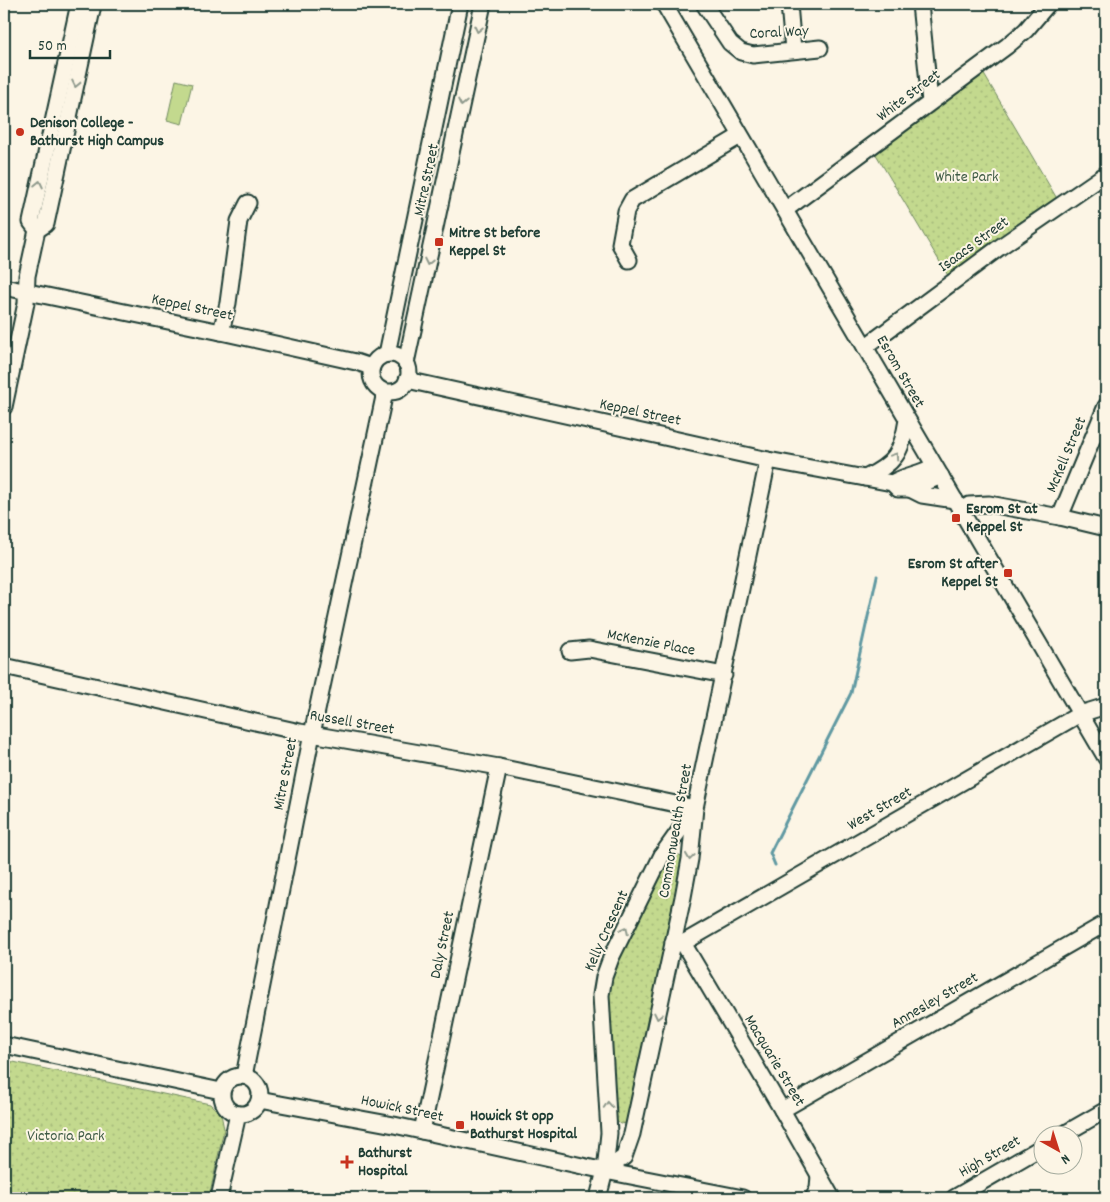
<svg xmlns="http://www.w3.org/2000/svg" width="1110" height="1202" font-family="Dekko,sans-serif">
<defs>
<pattern id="grass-dots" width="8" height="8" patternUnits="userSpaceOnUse" patternTransform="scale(1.25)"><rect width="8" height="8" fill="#c3d98e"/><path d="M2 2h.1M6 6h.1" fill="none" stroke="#a7bb7b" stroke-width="1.8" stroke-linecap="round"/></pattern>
</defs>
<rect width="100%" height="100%" fill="#fcf5e5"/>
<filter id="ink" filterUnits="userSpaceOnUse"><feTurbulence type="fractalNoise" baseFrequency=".02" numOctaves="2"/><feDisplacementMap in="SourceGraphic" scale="10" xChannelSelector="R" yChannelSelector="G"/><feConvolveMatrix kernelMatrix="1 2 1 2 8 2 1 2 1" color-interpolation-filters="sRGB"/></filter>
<g filter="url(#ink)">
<g fill="url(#grass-dots)" stroke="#718b61">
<path d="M982 71 1059 202 950 279 874 151Z"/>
<path d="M676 854 682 856 684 859 627 1123 620 1124 614 1119 606 999 608 980 670 855Z"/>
<path d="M4 1060 210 1104 221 1114 224 1129 209 1198H4Z"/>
</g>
<path fill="#c3d98e" stroke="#718b61" d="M176 80 192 84 182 124 167 120Z"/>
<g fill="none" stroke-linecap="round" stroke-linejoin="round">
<path stroke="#6099a2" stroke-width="3" d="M775 865 770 853 851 693 877 576"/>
<g stroke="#1f3d34" stroke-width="19">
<g id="minor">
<path d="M664 4 1106 758"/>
<path d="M704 4 730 43 741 52 753 55 820 48"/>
<path d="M789 4 793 50"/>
<path d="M920 4 930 102"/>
<path d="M785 210 1007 46 1026 30 1048 4"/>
<path d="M37 230 31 222 78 8 84 4"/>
<path d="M629 260 620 244 626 211 632 200 740 136"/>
<path d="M4 287 221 332 356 362 371 367"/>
<path d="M221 332 228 303 239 221 248 203"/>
<path d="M865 347 1000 247 1106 174"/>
<path d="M387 354 460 4"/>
<circle cx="390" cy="373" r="19"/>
<path d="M406 363 483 4"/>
<path d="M407 380 768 460 892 483 898 489H910L941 476"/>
<path d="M4 407 26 303 27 276 37 230 46 224 92 10 88 4"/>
<path d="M865 478C895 464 902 452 907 420"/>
<path d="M892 483C905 475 921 474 934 466"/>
<path d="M910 489 922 495 955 500"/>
<path d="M961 510 969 505 989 504 1060 517 1106 528"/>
<path d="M1060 517 1106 406"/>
<path d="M570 651 589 649 724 675"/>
<path d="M4 666 300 732 499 767 695 808"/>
<path d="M673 942 683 943 1080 714 1106 706"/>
<path d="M683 943 782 1110 832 1198"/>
<path d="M4 1045 221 1091"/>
<circle cx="241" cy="1095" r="19"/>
<path d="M244 1076 312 734 385 392"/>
<path d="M259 1100 394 1125 605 1171 743 1198"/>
<path d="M782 1110 1106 923"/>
<path d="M422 1131 499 767"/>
<path d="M1064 1134 1106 1110"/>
<path d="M605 1171 624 1157 632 1134 683 897 690 859 695 808 768 460"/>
<path d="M219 1198 238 1114"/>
<path d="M598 1198 605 1171 609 1133 601 995 604 977 611 958 662 855 694 810"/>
<path d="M813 1198 818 1189 819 1175"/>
<path d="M954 1198 1042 1147"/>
</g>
</g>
<use href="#minor" stroke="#fcf5e5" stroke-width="15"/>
</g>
<defs><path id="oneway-chevron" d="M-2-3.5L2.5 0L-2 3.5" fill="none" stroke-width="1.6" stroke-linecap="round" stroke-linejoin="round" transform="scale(1.25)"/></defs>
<g stroke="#8e998c">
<use href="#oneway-chevron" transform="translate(478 29) rotate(102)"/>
<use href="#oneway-chevron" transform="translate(76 84) rotate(102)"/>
<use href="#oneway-chevron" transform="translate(462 103) rotate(102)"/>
<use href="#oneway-chevron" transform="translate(39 184) rotate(-78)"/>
<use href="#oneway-chevron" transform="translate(428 262) rotate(102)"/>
<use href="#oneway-chevron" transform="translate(895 456) rotate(-56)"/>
<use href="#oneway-chevron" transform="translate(690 857) rotate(98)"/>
<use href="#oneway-chevron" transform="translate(625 930) rotate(-63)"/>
<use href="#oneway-chevron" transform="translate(658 1016) rotate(102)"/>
<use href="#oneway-chevron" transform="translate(608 1105) rotate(-94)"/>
</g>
</g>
<g fill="#c8321e" stroke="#fcf5e5" stroke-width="2">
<circle cx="20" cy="132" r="5"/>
<rect x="434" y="237" width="10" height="10" rx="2.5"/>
<rect x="951" y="513" width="10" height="10" rx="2.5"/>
<rect x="1003" y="568" width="10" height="10" rx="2.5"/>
<rect x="455" y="1120" width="10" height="10" rx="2.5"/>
<path d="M344.5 1154.5h5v5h5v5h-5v5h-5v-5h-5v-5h5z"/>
</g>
<g text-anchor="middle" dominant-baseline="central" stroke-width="4" stroke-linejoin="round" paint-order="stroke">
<g font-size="16" fill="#1f3d34" stroke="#fcf5e5">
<text transform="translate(779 33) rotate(-3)">Coral Way</text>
<text transform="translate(909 96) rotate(-37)">White Street</text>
<text transform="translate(427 180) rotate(-78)">Mitre Street</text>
<text transform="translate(974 245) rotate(-36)">Isaacs Street</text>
<text transform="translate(192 308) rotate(12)">Keppel Street</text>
<text transform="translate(900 372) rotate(60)">Esrom Street</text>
<text transform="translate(640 413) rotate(12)">Keppel Street</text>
<text transform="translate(1067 455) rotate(-67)">McKell Street</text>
<text transform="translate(651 643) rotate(11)">McKenzie Place</text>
<text transform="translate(352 723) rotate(10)">Russell Street</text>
<text transform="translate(286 774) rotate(-79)">Mitre Street</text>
<text transform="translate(880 809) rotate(-30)">West Street</text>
<text transform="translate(676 831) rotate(-80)">Commonwealth Street</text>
<text transform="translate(607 931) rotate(-66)">Kelly Crescent</text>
<text transform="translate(443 945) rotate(-78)">Daly Street</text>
<text transform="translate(935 1001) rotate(-30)">Annesley Street</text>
<text transform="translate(774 1061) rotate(59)">Macquarie Street</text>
<text transform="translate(402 1109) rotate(12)">Howick Street</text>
<text transform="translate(990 1157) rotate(-30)">High Street</text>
</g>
<g font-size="16" font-weight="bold" fill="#1f3d34" stroke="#fcf5e5" text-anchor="start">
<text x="30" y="123">Denison College -<tspan x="30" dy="18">Bathurst High Campus</tspan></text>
<text x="449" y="233">Mitre St before<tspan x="449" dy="18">Keppel St</tspan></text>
<text x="966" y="509">Esrom St at<tspan x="966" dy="18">Keppel St</tspan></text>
<text x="998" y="564" text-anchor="end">Esrom St after<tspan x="998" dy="18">Keppel St</tspan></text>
<text x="470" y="1116">Howick St opp<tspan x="470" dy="18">Bathurst Hospital</tspan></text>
<text x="358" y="1153">Bathurst<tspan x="358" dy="18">Hospital</tspan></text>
</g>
<g font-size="16" fill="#405c46" stroke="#fcf5e5">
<text x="967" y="177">White Park</text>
<text x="66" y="1136">Victoria Park</text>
</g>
</g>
<rect width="1110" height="1202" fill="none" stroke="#fcf5e5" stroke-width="20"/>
<rect x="10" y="10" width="1090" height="1182" fill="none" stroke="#1f3d34" stroke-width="2" filter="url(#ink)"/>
<g transform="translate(1058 1150) rotate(141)"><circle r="24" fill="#fcf5e5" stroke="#a4ab9e"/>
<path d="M0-4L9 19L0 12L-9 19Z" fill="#c8321e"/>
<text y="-8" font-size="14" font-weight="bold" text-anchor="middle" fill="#1f3d34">N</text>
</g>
<path d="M30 50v8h80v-8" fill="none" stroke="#1f3d34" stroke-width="2.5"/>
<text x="38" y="50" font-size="15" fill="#1f3d34" stroke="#fcf5e5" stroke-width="4" paint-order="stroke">50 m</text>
</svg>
